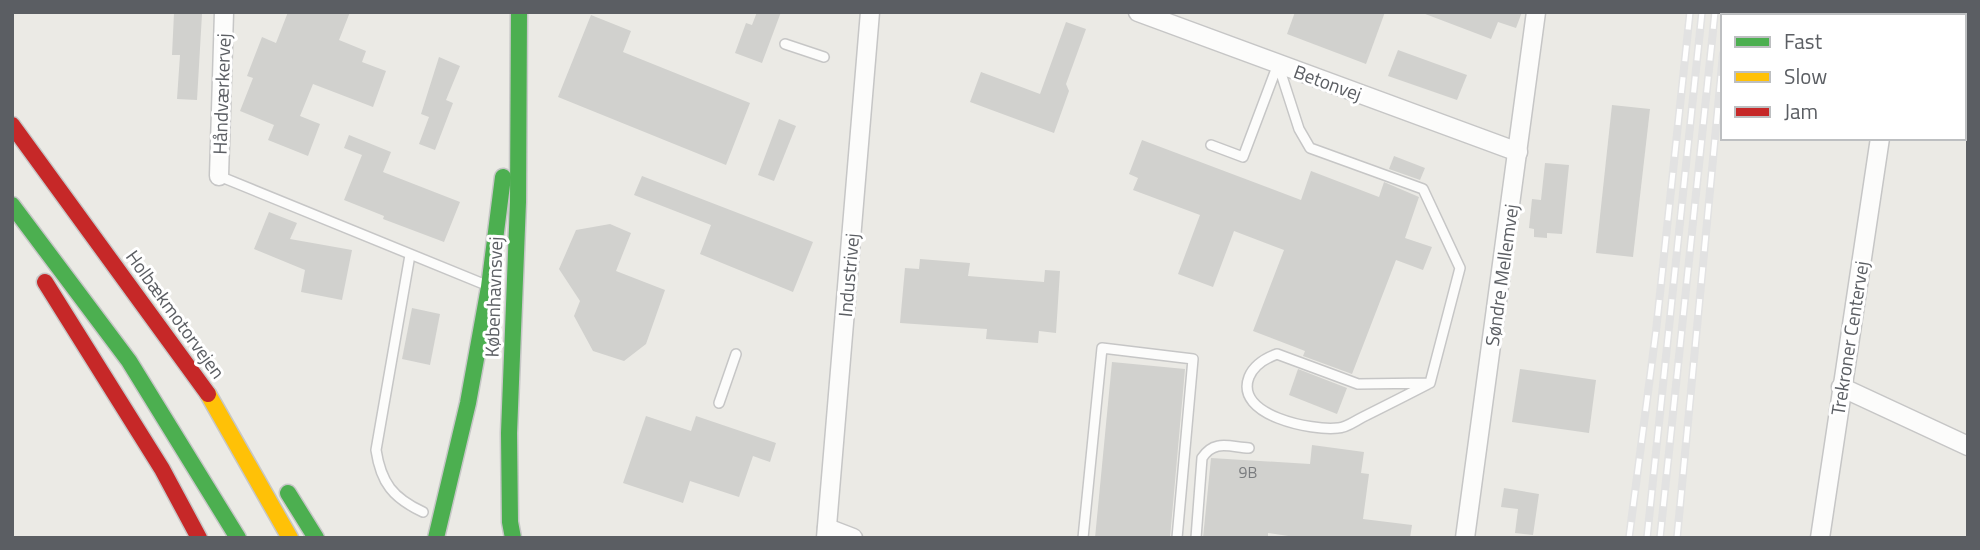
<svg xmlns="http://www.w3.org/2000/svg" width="1980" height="550" font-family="'Titillium Web',sans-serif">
<rect width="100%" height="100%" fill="#ebeae5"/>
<g fill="#d1d1ce">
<path d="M288 12H350L339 40 366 51 362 62 386 71 373 107 313 84 300 116 320 124 308 156 268 140 274 125 240 111 253 78 247 76 262 37 276 43Z"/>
<path d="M757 12H781L762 63 735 53 746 23 752 25Z"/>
<path d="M1295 12H1385L1366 64 1287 34Z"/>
<path d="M1420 12H1522L1516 28 1498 22 1491 39Z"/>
<path d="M174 13 202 14 197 100 177 99 180 55H172Z"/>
<path d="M591 15 631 31 623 52 750 103 726 165 558 97Z"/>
<path d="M1066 22 1086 29 1066 84 1069 91 1054 133 970 102 981 72 1040 94Z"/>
<path d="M1398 50 1467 75 1457 100 1388 76Z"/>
<path d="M439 57 460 66 446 100 453 103 435 150 419 144 429 117 421 114Z"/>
<path d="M1612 105 1650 109 1633 257 1596 253Z"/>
<path d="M779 119 796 126 774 181 758 175Z"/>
<path d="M349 135 391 152 383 172 460 202 444 242 383 219 384 216 344 200 362 155 344 148Z"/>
<path d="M1142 140 1301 200 1311 171 1379 197 1384 182 1419 197 1405 238 1432 247 1423 270 1396 260 1352 374 1303 356 1305 351 1253 331 1284 250 1234 231 1213 287 1178 274 1200 215 1133 190 1138 178 1129 174Z"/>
<path d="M1394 156 1425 168 1420 180 1389 169Z"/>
<path d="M1545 163 1569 165 1562 234 1547 233V238L1534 237V229L1529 228 1532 199 1541 200Z"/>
<path d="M642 176 813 242 793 292 700 254 711 225 634 195Z"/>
<path d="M269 212 297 223 290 239 352 250 342 300 301 292 305 270 254 249Z"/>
<path d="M610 224 631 233 616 271 665 290 646 344 624 361 593 351 574 316 580 301 559 269 576 230Z"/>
<path d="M920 259 970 263 968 276 1044 282 1045 270 1060 271 1056 333 1039 331 1038 343 986 339 987 329 900 323 905 268 919 269Z"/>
<path d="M412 308 440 314 430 365 402 359Z"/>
<path d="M1112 362 1185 369 1170 538H1095Z"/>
<path d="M1298 369 1347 388 1337 414 1289 395Z"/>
<path d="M1520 369 1596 380 1589 433 1512 422Z"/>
<path d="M646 416 691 431 696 416 776 443 770 462 753 456 739 497 690 481 683 503 623 483Z"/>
<path d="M1312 445 1364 452 1361 473 1369 474 1363 519 1412 525 1410 538H1302L1268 533V538H1203L1211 458 1310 464Z"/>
<path d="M1504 488 1539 494 1533 535 1515 533 1518 509 1501 507Z"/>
</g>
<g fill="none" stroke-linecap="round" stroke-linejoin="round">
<g stroke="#c6c6c6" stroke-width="12">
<g id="lane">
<path d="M785 44 824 57"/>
<path d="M1211 145 1243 157 1278 64 1299 129 1310 148 1423 189 1460 268 1430 383C1407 395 1385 406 1363 417 1355 421 1346 428 1338 428 1313 431 1234 416 1249 377 1254 365 1266 358 1277 354L1358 384 1430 383"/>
<path d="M219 176 486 285"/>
<path d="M410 255 376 450C381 483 393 498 423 512"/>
<path d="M719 403 736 354"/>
<path d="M1083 538 1102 348 1193 359 1177 538"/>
<path d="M1196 538 1202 458C1214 439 1230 447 1249 448"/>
</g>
</g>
<g stroke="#c6c6c6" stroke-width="21">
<g id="street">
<path d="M1138 12 1518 152"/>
<path d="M1898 16V12"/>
<path d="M219 176 224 12"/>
<path d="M1841 387 1968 446"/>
<path d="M827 528 853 538"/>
<path d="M826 538 870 12"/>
<path d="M1465 538 1536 12"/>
<path d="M1820 538 1880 138"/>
</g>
</g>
<g stroke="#c7c7c7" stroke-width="19">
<g id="fast">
<path d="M12 205 129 361 238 538"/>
<path d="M288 493 316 538"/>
<path d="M436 538 468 403 489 287 503 177"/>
<path d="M513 538 510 522 509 433 518 202 519 12"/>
</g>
</g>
<g stroke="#c7c7c7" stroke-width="19">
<path id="slow" d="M208 394 290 538"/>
</g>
<g stroke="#c7c7c7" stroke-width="19">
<g id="jam">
<path d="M12 125 208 394"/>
<path d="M45 282 162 469 199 538"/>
</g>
</g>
<use href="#lane" stroke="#fcfcfb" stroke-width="9"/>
<use href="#street" stroke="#fcfcfb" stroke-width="18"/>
<use href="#fast" stroke="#4caf50" stroke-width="16"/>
<use href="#slow" stroke="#ffc107" stroke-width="16"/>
<use href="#jam" stroke="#c62828" stroke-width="16"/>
<g stroke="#e2e2e2" stroke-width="8">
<g id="rail">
<path d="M1727 16V12"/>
<path d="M1629 538 1656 331 1690 12"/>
<path d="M1647 538 1702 12"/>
<path d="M1660 538 1715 12"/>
<path d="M1677 538 1723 54"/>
</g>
</g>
<use href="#rail" stroke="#fff" stroke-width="5" stroke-dasharray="16" stroke-linecap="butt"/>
</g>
<g text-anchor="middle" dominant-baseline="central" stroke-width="6" stroke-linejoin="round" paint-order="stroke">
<g font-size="16" fill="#7a7c7f">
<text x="1248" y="472">9B</text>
</g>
<g font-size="19" fill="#5b5e63" stroke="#fff">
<text transform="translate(1328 82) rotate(20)">Betonvej</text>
<text transform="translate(221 94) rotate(-88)">Håndværkervej</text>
<text transform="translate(848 275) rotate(-85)">Industrivej</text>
<text transform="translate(1501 275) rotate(-82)">Søndre Mellemvej</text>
<text transform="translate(493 297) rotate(-88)">Københavnsvej</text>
<text transform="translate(176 314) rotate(54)">Holbækmotorvejen</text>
<text transform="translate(1849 338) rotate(-81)">Trekroner Centervej</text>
</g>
</g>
<rect width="1980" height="550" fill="none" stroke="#5b5e63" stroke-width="28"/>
<rect x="1721" y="14" width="245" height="126" fill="#ffffff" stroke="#bdbfc1" stroke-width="2"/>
<rect x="1735" y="37" width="35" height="10" fill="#4caf50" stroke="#bdbfc1" stroke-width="2"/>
<text x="1784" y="49" font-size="21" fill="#5b5e63">Fast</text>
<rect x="1735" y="72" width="35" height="10" fill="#ffc107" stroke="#bdbfc1" stroke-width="2"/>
<text x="1784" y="84" font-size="21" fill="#5b5e63">Slow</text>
<rect x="1735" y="107" width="35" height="10" fill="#c62828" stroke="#bdbfc1" stroke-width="2"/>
<text x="1784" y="119" font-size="21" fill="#5b5e63">Jam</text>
</svg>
